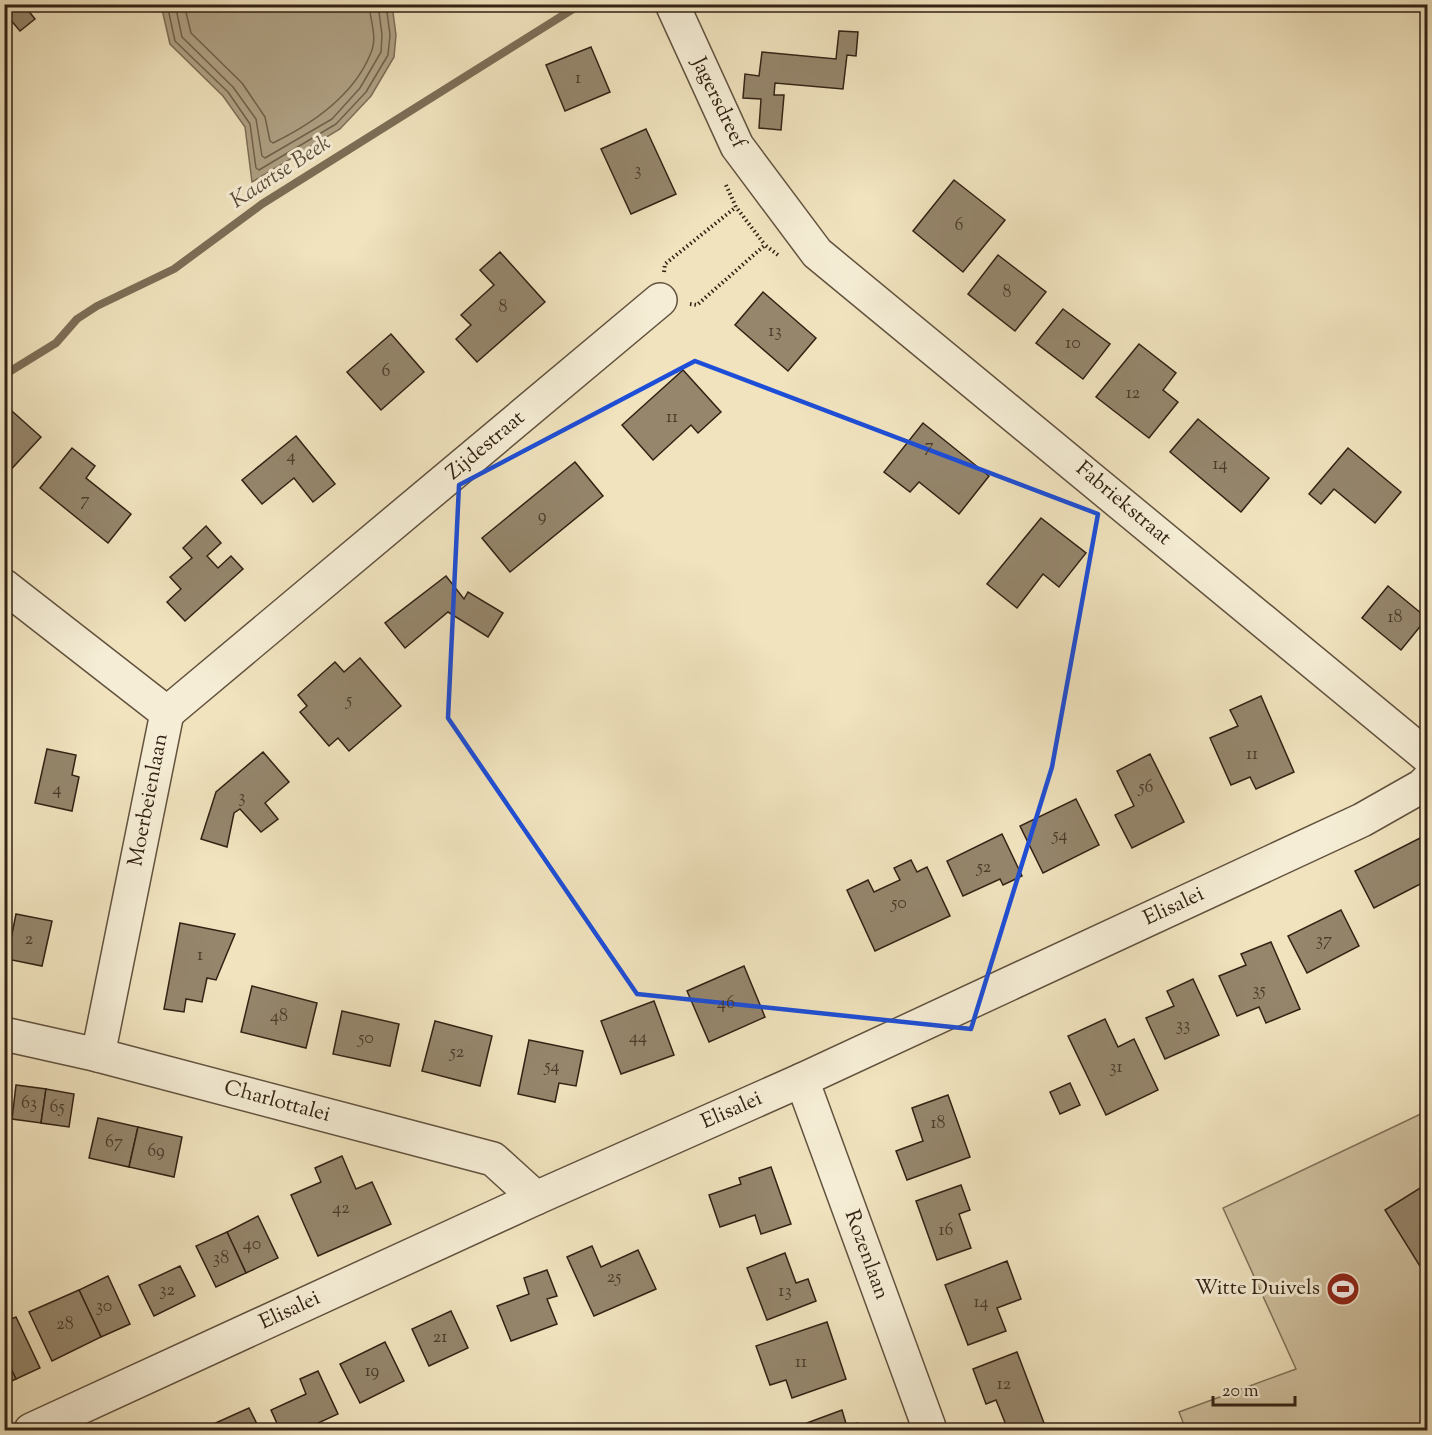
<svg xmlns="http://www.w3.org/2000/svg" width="1432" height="1435" font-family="'Sorts Mill Goudy',serif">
<rect width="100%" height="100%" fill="#f0e3be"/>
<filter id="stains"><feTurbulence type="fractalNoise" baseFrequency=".00333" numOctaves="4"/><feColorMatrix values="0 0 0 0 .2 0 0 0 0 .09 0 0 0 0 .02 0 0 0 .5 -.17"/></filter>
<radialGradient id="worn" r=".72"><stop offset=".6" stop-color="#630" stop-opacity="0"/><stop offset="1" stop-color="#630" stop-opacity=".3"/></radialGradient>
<g fill="#d0c2a1" stroke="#81725a" stroke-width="1.5">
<path d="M1206 5 1427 4 1428 7 1202 9Z"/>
<path d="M1427 1111V1430H1186L1179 1412 1296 1369 1223 1208Z"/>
</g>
<path fill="#afa184" stroke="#7d6e57" stroke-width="1.5" d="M161 5H392L396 35 394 57 371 96 340 129 252 182 245 127 223 96 170 44Z"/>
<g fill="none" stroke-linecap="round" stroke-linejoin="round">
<g stroke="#70624c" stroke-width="1.5">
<path d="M167 4 175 41 228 92 250 124 256 168 259 170 336 124 366 92 388 55 390 35 386 4"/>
<path d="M175 4 182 37 233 87 256 119 262 156 265 158 332 119 360 88 381 52 382 35 378 4"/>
<path d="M184 4 191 33 242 83 265 117 270 141 273 143C312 124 356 94 372 50 377 36 370 19 369 4"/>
</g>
<path stroke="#7d6e57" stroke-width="8" d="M4 375 56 343 77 319 97 306 174 269 262 204 581 4"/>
</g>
<g fill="#95866c" stroke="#322214" stroke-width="1.5">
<path d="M4 4H23L35 19 20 31 4 12Z"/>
<path d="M839 31 858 32 856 56 847 55 843 89 775 83 774 95H784L781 130 759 128 761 99 743 98 745 74 759 76 762 52 836 59Z"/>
<path d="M591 47 610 92 565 111 546 65Z"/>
<path d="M646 129 676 194 631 214 601 149Z"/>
<path d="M954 180 1005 220 963 272 913 231Z"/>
<path d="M500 252 545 302 477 362 456 339 471 325 461 315 494 285 480 270Z"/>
<path d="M998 255 1046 292 1015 331 968 294Z"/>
<path d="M763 292 816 338 788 371 735 325Z"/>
<path d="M1063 309 1110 344 1083 379 1036 343Z"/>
<path d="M391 334 424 372 381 410 347 372Z"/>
<path d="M1139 344 1176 373 1163 390 1178 402 1149 438 1096 397Z"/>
<path d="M683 370 721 412 698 433 691 425 653 460 622 425Z"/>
<path d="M4 404 41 437 4 477Z"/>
<path d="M1198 419 1269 478 1241 512 1170 452Z"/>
<path d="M923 423 989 476 959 514 919 482 910 492 884 472Z"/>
<path d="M296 436 335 484 313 502 294 478 262 504 242 480Z"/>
<path d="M72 448 95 466 86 478 131 514 108 543 40 488Z"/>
<path d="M1348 448 1401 492 1375 523 1334 489 1321 504 1309 494Z"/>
<path d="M575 462 603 496 510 572 482 538Z"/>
<path d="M1041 518 1086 553 1059 587 1043 574 1017 608 987 584Z"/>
<path d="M206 526 221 543 207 556 218 568 231 556 243 569 185 621 167 602 181 589 170 577 192 558 183 548Z"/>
<path d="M446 576 464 599 468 592 503 613 488 637 448 612 405 648 385 623Z"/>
<path d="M1388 586 1427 618 1401 650 1362 618Z"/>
<path d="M360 658 401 706 349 751 338 738 329 746 300 712 307 706 298 695 335 662 344 672Z"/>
<path d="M1261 696 1294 772 1256 789 1250 777 1231 785 1210 738 1238 726 1230 710Z"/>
<path d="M47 749 76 755 72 775 79 777 72 811 35 803Z"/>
<path d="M263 752 289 782 265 803 278 819 261 832 240 809 234 813 227 847 201 839 216 792Z"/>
<path d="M1150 754 1184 822 1132 848 1115 815 1134 806 1117 771Z"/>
<path d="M1076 799 1099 845 1043 873 1020 826Z"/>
<path d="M1002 834 1022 876 1003 885 1000 879 963 896 947 861Z"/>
<path d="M1428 834V880L1374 908 1355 871Z"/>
<path d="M911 860 917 872 927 867 950 916 875 951 847 890 868 880 874 892 900 880 894 868Z"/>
<path d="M1341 910 1359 946 1307 973 1288 936Z"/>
<path d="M16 914 52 921 42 966 7 959Z"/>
<path d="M180 923 235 934 216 980 207 978 202 1002 186 999 184 1012 164 1009Z"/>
<path d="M1271 942 1300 1009 1266 1023 1259 1007 1237 1016 1219 976 1246 965 1241 954Z"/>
<path d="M744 966 765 1017 709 1042 687 991Z"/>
<path d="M1193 979 1219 1035 1165 1059 1146 1018 1174 1006 1167 991Z"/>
<path d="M252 986 317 1003 306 1048 241 1032Z"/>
<path d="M654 1001 674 1055 621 1074 601 1021Z"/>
<path d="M342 1011 399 1024 390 1066 333 1054Z"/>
<path d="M1105 1019 1118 1047 1134 1039 1158 1090 1106 1115 1068 1036Z"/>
<path d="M435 1021 492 1036 480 1086 422 1071Z"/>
<path d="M529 1040 583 1051 576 1086 559 1083 555 1102 518 1094Z"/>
<path d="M1070 1083 1080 1105 1060 1114 1050 1092Z"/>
<path d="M16 1085 46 1089 41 1123 12 1119Z"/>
<path d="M46 1089 74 1094 69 1127 41 1123Z"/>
<path d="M948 1095 970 1157 907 1180 896 1151 923 1141 912 1108Z"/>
<path d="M98 1118 138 1127 129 1167 89 1158Z"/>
<path d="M138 1127 182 1137 174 1177 129 1167Z"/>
<path d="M342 1156 356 1189 372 1182 391 1224 318 1256 291 1195 321 1182 315 1168Z"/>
<path d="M771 1167 791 1224 761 1234 755 1215 720 1227 709 1195 741 1184 739 1178Z"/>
<path d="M1428 1183V1279L1385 1210Z"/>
<path d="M961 1185 970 1210 959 1214 971 1248 937 1260 916 1201Z"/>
<path d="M258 1216 278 1258 246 1273 227 1232Z"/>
<path d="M227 1232 246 1273 216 1287 196 1246Z"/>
<path d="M592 1246 601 1267 638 1250 656 1289 594 1316 567 1257Z"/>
<path d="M785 1253 796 1283 808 1279 816 1301 767 1320 747 1268Z"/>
<path d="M1007 1261 1021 1299 997 1308 1006 1331 968 1345 945 1285Z"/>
<path d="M180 1266 195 1296 154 1316 139 1285Z"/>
<path d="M547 1270 557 1296 547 1299 557 1324 511 1341 497 1306 529 1294 524 1278Z"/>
<path d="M108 1276 130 1324 101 1337 79 1290Z"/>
<path d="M79 1290 101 1337 52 1361 29 1312Z"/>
<path d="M451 1311 468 1348 429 1366 412 1329Z"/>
<path d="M16 1317 40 1368 16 1379 4 1354V1322Z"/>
<path d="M827 1322 846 1379 792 1398 786 1380 770 1385 756 1346Z"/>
<path d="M385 1342 404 1381 360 1403 340 1364Z"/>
<path d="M1017 1352 1044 1423 1023 1430H1008L996 1400 986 1404 973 1369Z"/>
<path d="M4 1354 16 1379 4 1384Z"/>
<path d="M318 1371 338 1414 303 1430H280L271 1410 306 1394 300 1379Z"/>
<path d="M249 1408 260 1430H200Z"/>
<path d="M842 1410 847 1427 857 1423 860 1430H788Z"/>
</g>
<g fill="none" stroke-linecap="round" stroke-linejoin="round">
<g stroke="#62523e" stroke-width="36">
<g id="minor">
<path d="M672 4 737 146 817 253 1428 757"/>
<path d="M4 586 167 713"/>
<path d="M167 713 660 300"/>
<path d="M4 1034 98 1055 493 1159 536 1198"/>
<path d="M98 1055 167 713"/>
<path d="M802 1080 930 1430"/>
<path d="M31 1430 536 1198 802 1080 1362 820 1422 786 1428 780"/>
</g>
</g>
<g stroke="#322214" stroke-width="4" stroke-dasharray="1.5 3" stroke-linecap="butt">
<path d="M726 185 736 207 765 245"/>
<path d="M664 272 665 264 736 207"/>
<path d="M690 304 697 305 765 245 778 255"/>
</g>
<use href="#minor" stroke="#f5edd5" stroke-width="33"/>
</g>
<path fill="none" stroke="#1d4ed8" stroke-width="4.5" stroke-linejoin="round" d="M695 361 1098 514 1052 767 971 1029 637 994 448 718 459 485Z"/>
<defs>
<g id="stadium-disc" transform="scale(1.725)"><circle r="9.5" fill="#8f2418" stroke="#f5edd5"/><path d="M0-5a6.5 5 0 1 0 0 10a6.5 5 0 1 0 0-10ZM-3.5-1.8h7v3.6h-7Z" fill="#fff"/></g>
</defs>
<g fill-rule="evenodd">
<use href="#stadium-disc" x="1343" y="1289"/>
</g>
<g text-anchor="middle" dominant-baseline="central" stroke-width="6" stroke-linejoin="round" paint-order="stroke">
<g font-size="18" fill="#4b3b2a">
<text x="578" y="79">1</text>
<text x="638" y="171">3</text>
<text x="959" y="226">6</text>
<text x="1007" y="293">8</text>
<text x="503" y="308">8</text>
<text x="775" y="332">13</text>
<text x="1073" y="344">10</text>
<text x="386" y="372">6</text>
<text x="1133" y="394">12</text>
<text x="672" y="418">11</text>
<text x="929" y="447">7</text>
<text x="291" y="457">4</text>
<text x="1220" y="465">14</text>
<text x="85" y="501">7</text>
<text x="542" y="517">9</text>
<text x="1395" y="618">18</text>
<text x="349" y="701">5</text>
<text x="1252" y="755">11</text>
<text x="1146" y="788">56</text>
<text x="57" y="790">4</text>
<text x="242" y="798">3</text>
<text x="1060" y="836">54</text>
<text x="984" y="868">52</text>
<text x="899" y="904">50</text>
<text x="29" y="940">2</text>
<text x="1324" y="941">37</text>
<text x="200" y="956">1</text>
<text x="1259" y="991">35</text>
<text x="726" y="1004">46</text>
<text x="279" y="1017">48</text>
<text x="1183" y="1026">33</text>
<text x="638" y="1038">44</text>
<text x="366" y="1039">50</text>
<text x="457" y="1053">52</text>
<text x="552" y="1067">54</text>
<text x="1116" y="1068">31</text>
<text x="29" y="1104">63</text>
<text x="57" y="1108">65</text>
<text x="938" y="1124">18</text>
<text x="114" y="1143">67</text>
<text x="156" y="1152">69</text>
<text x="341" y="1209">42</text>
<text x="946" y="1231">16</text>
<text x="252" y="1245">40</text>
<text x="221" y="1259">38</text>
<text x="614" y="1278">25</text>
<text x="167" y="1291">32</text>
<text x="785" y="1292">13</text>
<text x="981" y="1303">14</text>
<text x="104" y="1307">30</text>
<text x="65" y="1325">28</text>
<text x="440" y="1338">21</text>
<text x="801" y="1363">11</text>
<text x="372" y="1372">19</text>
<text x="1004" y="1385">12</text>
</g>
<g font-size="21" fill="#322214" stroke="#f5edd5">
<text transform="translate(718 103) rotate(64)">Jagersdreef</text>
<text transform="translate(486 446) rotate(-40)">Zijdestraat</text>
<text transform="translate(1123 504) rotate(40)">Fabriekstraat</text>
<text transform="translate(149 800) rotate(-79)">Moerbeienlaan</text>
<text transform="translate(1174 907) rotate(-25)">Elisalei</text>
<text transform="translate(277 1102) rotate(15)">Charlottalei</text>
<text transform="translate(732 1111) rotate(-24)">Elisalei</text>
<text transform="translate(866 1255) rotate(70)">Rozenlaan</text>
<text transform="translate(290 1311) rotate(-25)">Elisalei</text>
</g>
<g font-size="21" fill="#322214" stroke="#f5edd5" text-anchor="end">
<text x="1320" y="1289">Witte Duivels</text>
</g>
<g font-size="22" font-style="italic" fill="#5e4e3b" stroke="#f5edd5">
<text transform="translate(281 173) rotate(-33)">Kaartse Beek</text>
</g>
</g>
<rect width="1432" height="1435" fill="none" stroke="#f0e3be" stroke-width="24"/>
<rect x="6" y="6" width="1420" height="1423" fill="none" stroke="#322214" stroke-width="3"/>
<rect x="12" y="12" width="1408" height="1411" fill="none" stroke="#322214" stroke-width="1.5"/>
<path d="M1213 1396v9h82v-9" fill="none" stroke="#322214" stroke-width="3"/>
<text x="1222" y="1396" font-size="18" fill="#322214" stroke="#f5edd5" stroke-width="4.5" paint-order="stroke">20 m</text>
<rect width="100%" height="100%" filter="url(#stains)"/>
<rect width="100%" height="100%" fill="url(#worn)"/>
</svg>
